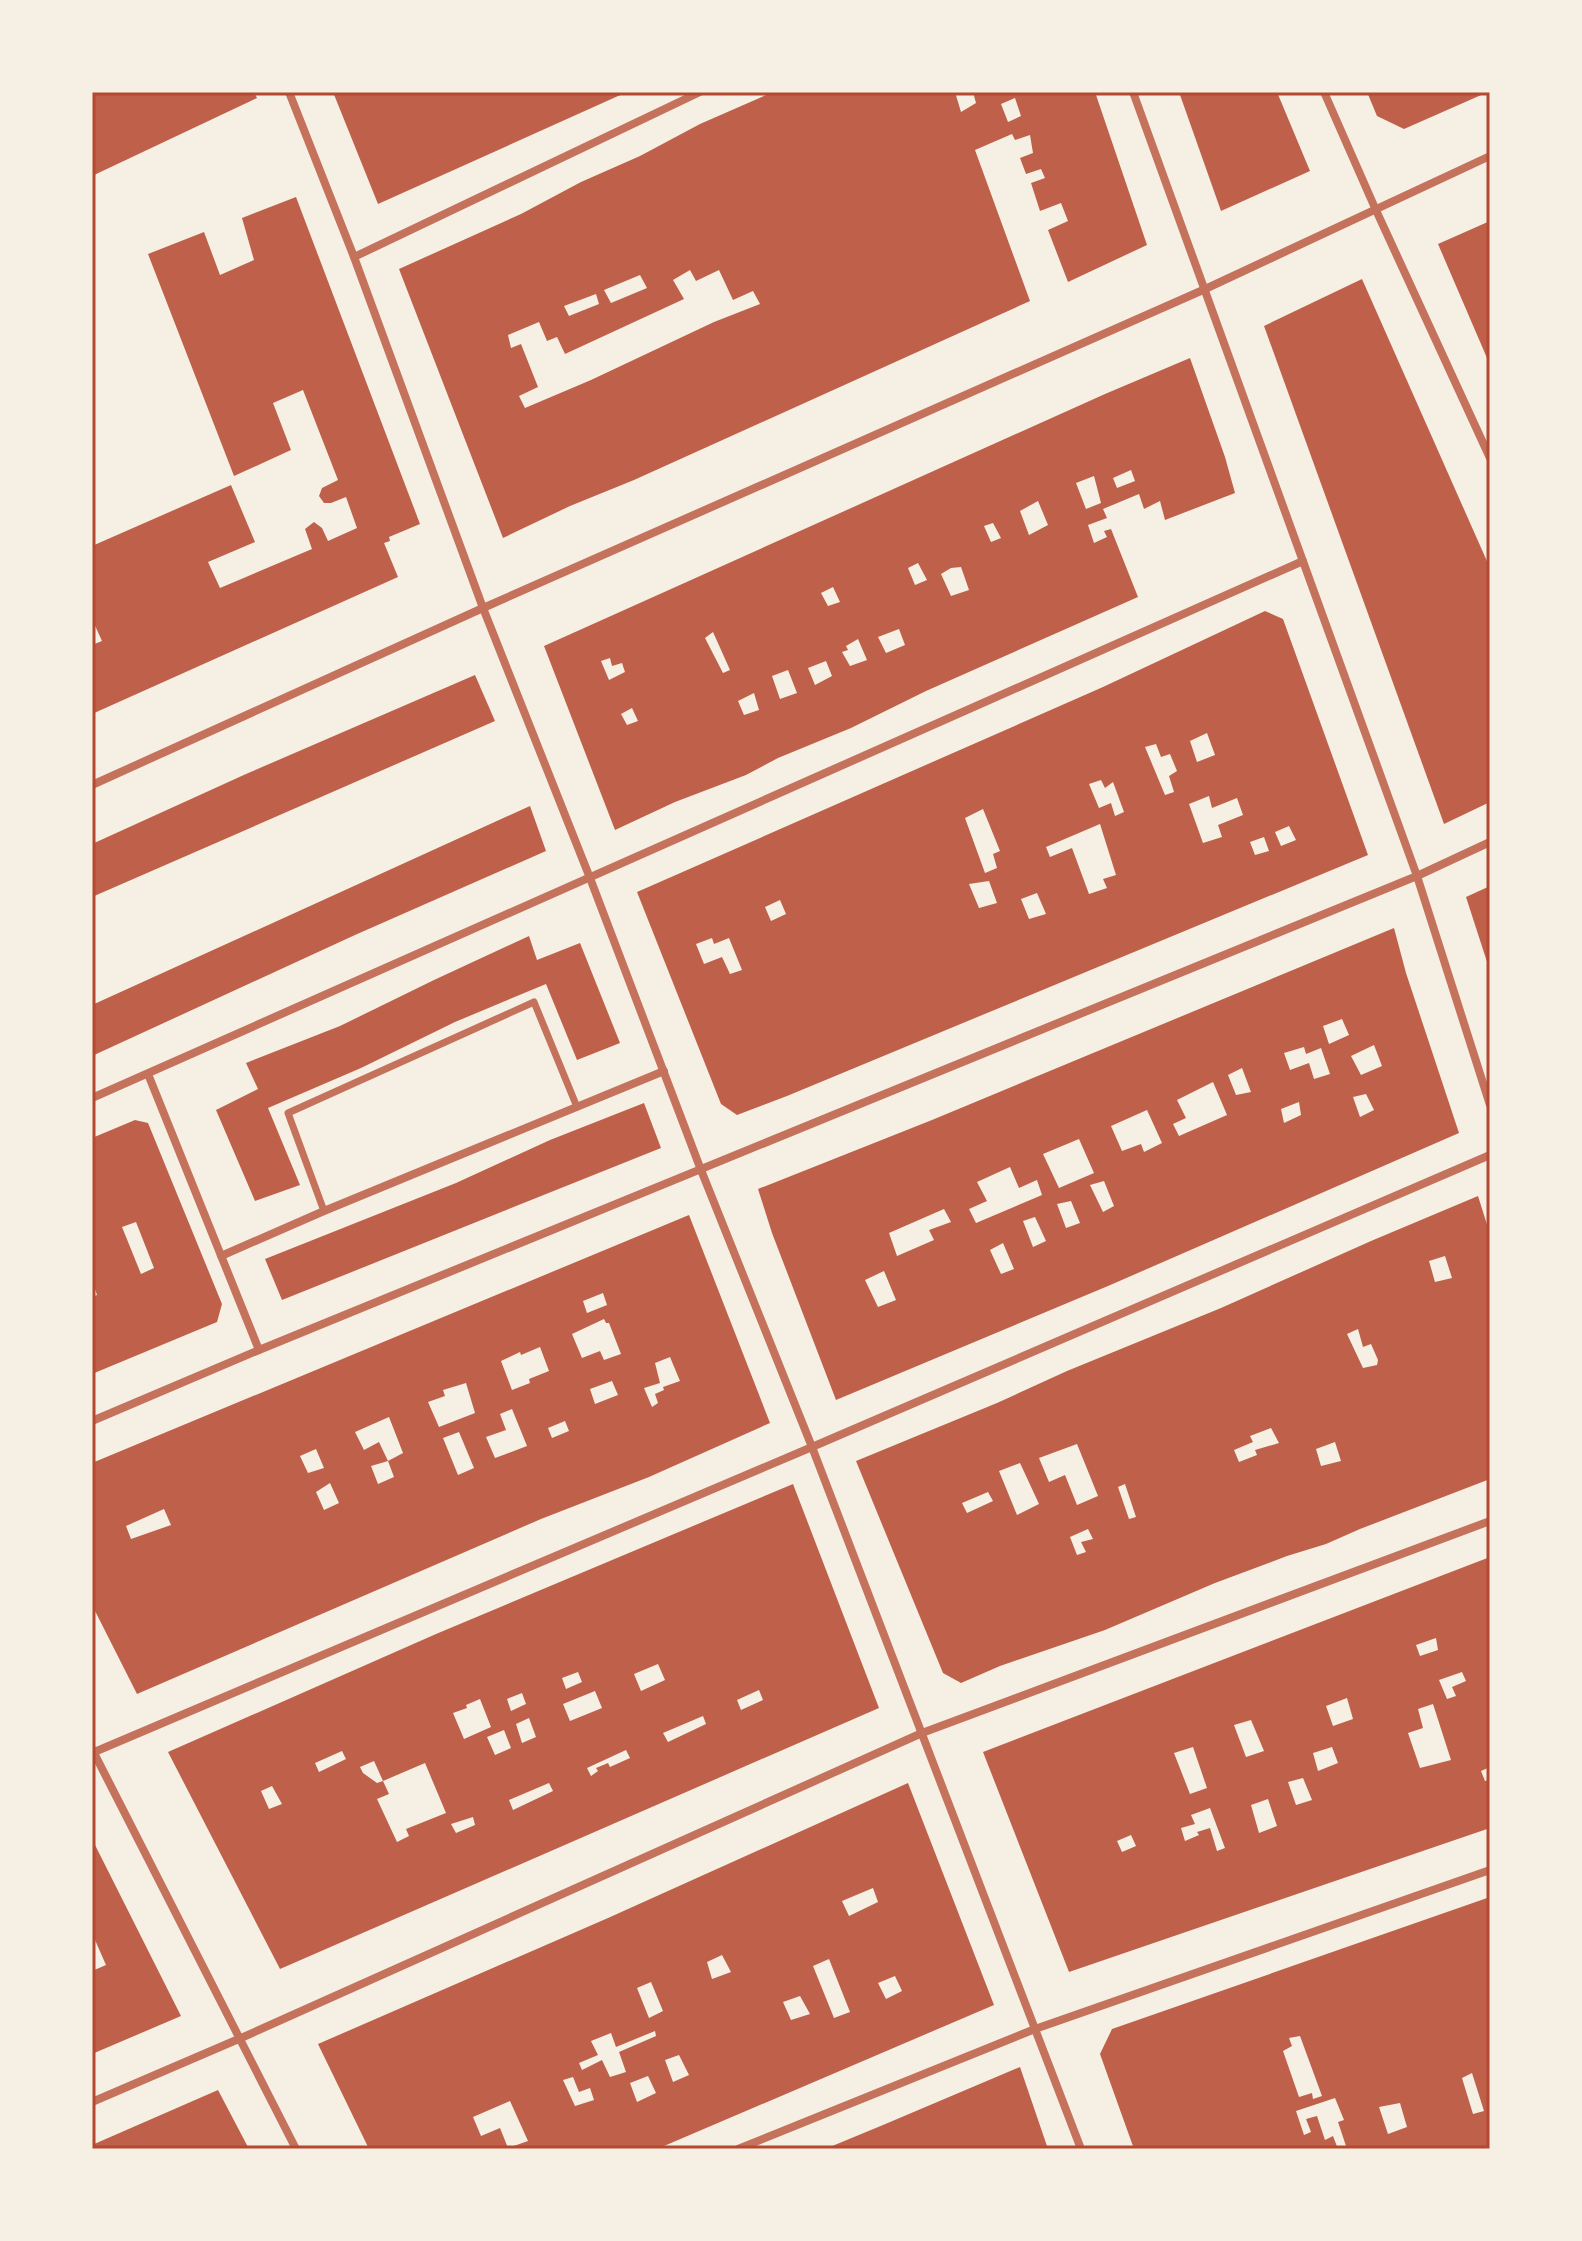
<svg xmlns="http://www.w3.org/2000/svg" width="1582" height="2241" font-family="'Alegreya Sans',sans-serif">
<rect width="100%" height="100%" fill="#f6efe4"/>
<g fill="#bf614a" fill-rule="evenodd">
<path d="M92 92H254L257 98 92 176Z"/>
<path d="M333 92H627L378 204Z"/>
<path d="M773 92H955L961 112 976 103 973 92H1095L1147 245 1068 282 1048 230 1068 221 1061 203 1040 211 1031 183 1045 178 1041 169 1026 174 1020 158 1033 153 1030 135 1015 140 1012 134 975 150 1030 301 634 480 570 506 503 538 399 269 521 214 581 182 640 156 700 124ZM1015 98 1021 116 1008 122 1001 104ZM690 270 696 281 719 270 733 300 753 291 760 304 714 322 591 380 525 408 519 396 538 387 521 344 511 348 508 335 539 322 547 341 557 337 565 354 684 299 673 280ZM640 275 647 288 611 303 604 290ZM596 294 599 304 569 316 564 306Z"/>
<path d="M1179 92H1277L1310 171 1221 211Z"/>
<path d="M1367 92H1488L1404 129 1377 116Z"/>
<path d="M296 197 420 524 389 537 390 541 384 543 398 577 92 714V645L102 641 92 619V602L94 601 92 596V546L231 485 255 542 208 562 220 588 312 549 305 529 314 522 322 528 328 541 357 528 346 497 331 503H324L319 496 322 488 338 480 303 390 273 403 291 450 234 476 148 254 204 232 220 275 254 260 242 218Z"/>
<path d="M1490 221V365L1438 244Z"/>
<path d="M1362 279 1490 568V802L1444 824 1264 326Z"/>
<path d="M1190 358 1225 457 1235 493 1165 520 1160 501 1144 509 1139 494 1103 509 1107 518 1088 525 1094 543 1107 537 1104 531 1111 529 1138 597 926 691 851 728 778 758 746 775 675 802 615 830 544 646 1105 394ZM1131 470 1135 481 1117 488 1113 478ZM1094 476 1101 503 1086 509 1076 483ZM1038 501 1048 525 1029 535 1020 511ZM993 523 1001 538 991 542 984 526ZM918 563 927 580 915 585 908 568ZM961 567 969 590 951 596 941 574 951 568ZM833 587 840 602 828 606 821 593ZM899 629 905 645 886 653 878 637ZM713 632 730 670 723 673 705 638ZM858 639 867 660 850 666 842 652 848 650 846 646ZM610 658 612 666 622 663 625 672 609 680 601 661ZM826 661 832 676 815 685 808 668ZM788 670 797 693 780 699 772 676ZM754 693 759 710 744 715 738 701ZM632 708 638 721 627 725 621 714Z"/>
<path d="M1265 611 1283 619 1368 855 787 1096 737 1115 721 1104 637 892 1103 687ZM1207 733 1215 755 1197 762 1190 741ZM1156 744 1161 757 1170 754 1177 771 1169 776 1174 792 1165 795 1145 747ZM1101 780 1105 788 1113 782 1124 812 1115 816 1111 803 1099 808 1089 784ZM1209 796 1212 808 1237 798 1243 815 1218 825 1222 837 1203 843 1189 804ZM983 809 1000 851 993 854 997 868 985 873 965 818ZM1100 824 1116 875 1103 879 1107 888 1089 894 1072 848 1050 857 1046 847ZM1289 826 1296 840 1281 846 1275 832ZM1264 837 1269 851 1255 855 1250 842ZM989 881 997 903 979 908 969 884ZM1037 893 1046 914 1029 919 1021 899ZM780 900 786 914 771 921 765 907ZM712 938 714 944 729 938 742 970 730 974 722 957 704 964 696 944Z"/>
<path d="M475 675 495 721 92 897V844L246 774Z"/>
<path d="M530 806 546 851 355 935 92 1056V1005Z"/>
<path d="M1490 886V967L1489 968 1466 897Z"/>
<path d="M1394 928 1406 973 1459 1133 1108 1286 836 1400 772 1233 758 1189 932 1120ZM1342 1019 1349 1035 1329 1044 1323 1026ZM1374 1045 1382 1066 1361 1075 1351 1056ZM1304 1047 1306 1054 1321 1048 1330 1074 1314 1079 1309 1063 1290 1070 1284 1053ZM1242 1068 1251 1092 1236 1095 1228 1075ZM1213 1082 1227 1115 1179 1136 1173 1124 1186 1118 1177 1100ZM1366 1094 1374 1110 1360 1117 1353 1097ZM1299 1102 1301 1115 1284 1123 1281 1109ZM1147 1110 1162 1143 1144 1152 1141 1144 1122 1151 1111 1126ZM1079 1139 1094 1173 1059 1188 1043 1154ZM1010 1167 1019 1188 1037 1180 1042 1195 976 1223 969 1209 987 1201 977 1182ZM1104 1181 1114 1206 1103 1212 1090 1185ZM1071 1201 1080 1223 1066 1228 1057 1204ZM944 1209 951 1222 929 1230 934 1240 897 1256 889 1233ZM1035 1217 1046 1241 1033 1247 1023 1221ZM1003 1243 1014 1269 1001 1274 990 1250ZM884 1271 896 1300 878 1307 865 1280Z"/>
<path d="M529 936 537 960 580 943 620 1043 577 1060 546 984 455 1022 361 1068 268 1108 300 1185 255 1201 216 1110 258 1089 246 1063 340 1026 434 980Z"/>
<path d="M644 1103 661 1148 282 1300 265 1259 456 1183 550 1140Z"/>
<path d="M135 1120 148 1123 222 1304 217 1322 92 1374V1297L97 1295 92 1280V1138ZM136 1222 154 1268 141 1274 122 1227Z"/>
<path d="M1478 1196 1490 1234V1479L1360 1529 1326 1544 1287 1556 1215 1583 1105 1630 1000 1666 961 1683 943 1673 856 1461 997 1403 1067 1371 1221 1308 1371 1241ZM1445 1256 1452 1278 1435 1282 1429 1261ZM1358 1329 1363 1347 1371 1344 1378 1360 1377 1365 1363 1368 1347 1334ZM1271 1428 1279 1443 1255 1450 1257 1455 1239 1462 1234 1450 1253 1442 1250 1436ZM1335 1442 1341 1461 1321 1466 1316 1449ZM1077 1444 1098 1496 1077 1505 1065 1475 1049 1482 1039 1458ZM1020 1463 1039 1504 1017 1515 999 1471ZM1125 1484 1136 1517 1129 1519 1118 1487ZM988 1492 993 1501 967 1513 962 1503ZM1088 1529 1093 1539 1081 1542 1086 1552 1077 1555 1070 1537Z"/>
<path d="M689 1215 770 1423 649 1477 541 1519 137 1694 92 1605V1463ZM603 1293 607 1305 587 1313 583 1301ZM604 1319 606 1323H609L621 1354 604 1360 600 1351 582 1358 572 1334ZM540 1347 549 1371 529 1379 530 1383 512 1390 501 1361 520 1352 521 1355ZM670 1357 680 1381 663 1387 664 1390 655 1394 658 1403 652 1407 644 1388 660 1383 655 1363ZM612 1381 618 1395 595 1404 590 1389ZM466 1383 475 1413 439 1427 428 1402 445 1396 443 1390ZM512 1409 527 1446 495 1458 486 1437 506 1430 500 1414ZM389 1417 403 1453 388 1461 394 1477 378 1484 371 1466 388 1461 379 1442 364 1450 355 1432ZM565 1421 569 1431 552 1438 548 1428ZM459 1432 474 1468 458 1475 443 1438ZM316 1449 324 1468 308 1473 300 1456ZM330 1483 339 1503 324 1510 316 1492ZM164 1509 171 1525 131 1539 126 1526Z"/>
<path d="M793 1484 879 1708 280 1969 168 1752 436 1634ZM658 1664 665 1680 641 1691 634 1674ZM578 1672 582 1682 566 1689 562 1678ZM759 1690 763 1700 741 1710 737 1700ZM595 1691 602 1708 570 1721 563 1704ZM522 1693 526 1704 511 1711 507 1699ZM480 1699 491 1727 464 1739 453 1713 467 1708 466 1705ZM703 1716 706 1724 668 1742 663 1733ZM529 1718 536 1737 522 1743 516 1724ZM504 1730 511 1748 495 1755 487 1737ZM626 1750 630 1758 610 1767 608 1763 596 1768 598 1771 591 1776 587 1768ZM342 1751 346 1759 319 1772 315 1763ZM374 1761 383 1781 425 1763 446 1813 406 1829 409 1836 397 1842 377 1799 389 1794 383 1781 377 1783 363 1773 360 1767ZM549 1783 553 1791 513 1810 509 1800ZM272 1786 282 1804 269 1809 261 1791ZM473 1817 475 1825 456 1833 451 1824Z"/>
<path d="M1490 1557V1767L1481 1771 1485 1781 1490 1780V1828L1069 1972 983 1752ZM1436 1638 1438 1650 1420 1656 1416 1645ZM1462 1672 1466 1681 1452 1687 1456 1696 1447 1699 1439 1680ZM1347 1698 1353 1719 1333 1726 1326 1706ZM1433 1704 1451 1760 1420 1768 1408 1733 1423 1728 1418 1709ZM1251 1720 1264 1751 1246 1757 1234 1725ZM1193 1747 1207 1788 1190 1794 1174 1753ZM1332 1747 1338 1763 1318 1771 1313 1753ZM1303 1778 1312 1800 1296 1805 1288 1782ZM1268 1799 1277 1826 1259 1833 1251 1805ZM1210 1808 1225 1848 1217 1851 1210 1828 1197 1832 1199 1835 1185 1841 1181 1828 1195 1824 1191 1815ZM1131 1835 1136 1846 1122 1852 1117 1841Z"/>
<path d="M908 1783 994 2005 657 2149H369L318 2044 608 1918ZM873 1888 878 1902 849 1916 842 1901ZM722 1955 731 1972 712 1979 707 1962ZM829 1959 850 2012 834 2018 813 1966ZM895 1976 902 1991 886 1999 878 1983ZM651 1982 663 2011 649 2018 637 1988ZM800 1996 810 2014 791 2020 783 2002ZM655 2031 656 2036 619 2052 626 2072 610 2077 602 2060 582 2070 579 2063 598 2055 591 2041 611 2033 616 2047ZM679 2055 689 2075 673 2082 665 2060ZM648 2076 656 2093 637 2102 630 2083ZM573 2077 579 2092 590 2088 594 2100 575 2106 563 2080ZM510 2101 528 2141 508 2148 500 2128 481 2136 473 2117Z"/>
<path d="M92 1839 181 2016 92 2054V1971L106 1965 95 1940 92 1942Z"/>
<path d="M1490 1897V2149H1347L1338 2122 1344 2120 1335 2098 1296 2111 1304 2135 1311 2132 1306 2119 1317 2116 1325 2140 1333 2136 1338 2149H1134L1100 2054 1112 2029ZM1300 2036 1322 2096 1313 2099 1312 2093 1299 2097 1283 2051 1292 2046 1289 2038ZM1472 2073 1484 2111 1473 2114 1462 2078ZM1400 2103 1407 2127 1388 2134 1379 2107Z"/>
<path d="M1020 2067 1048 2149H825L883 2125Z"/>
<path d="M218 2090 249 2149H92V2145Z"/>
</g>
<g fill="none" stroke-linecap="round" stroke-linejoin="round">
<path stroke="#c5725c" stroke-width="7" d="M324 1211 288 1113 534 1002 577 1107"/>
<g stroke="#c5725c" stroke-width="8">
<path d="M289 92 354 257 483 608 590 878 701 1170 812 1447 1081 2149"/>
<path d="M1133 92 1417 876 1490 1105"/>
<path d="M1324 92 1375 208 1490 458"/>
<path d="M354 257 700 92"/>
<path d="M92 785 483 608 1203 290 1490 156"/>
<path d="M148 1074 259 1350"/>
<path d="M92 1098 1303 561"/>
<path d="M221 1256 324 1211 664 1071"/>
<path d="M92 1421 259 1350 1417 876 1490 842"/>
<path d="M92 1749 296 2149"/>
<path d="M92 1753 812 1447 1490 1155"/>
<path d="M92 2102 241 2038 922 1733 1490 1521"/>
<path d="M738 2149 1035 2029 1490 1870"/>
</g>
</g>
<rect width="1582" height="2241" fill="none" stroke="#f6efe4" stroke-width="188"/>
<rect x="94" y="94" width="1394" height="2053" fill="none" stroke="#b5482f" stroke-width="3"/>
</svg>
